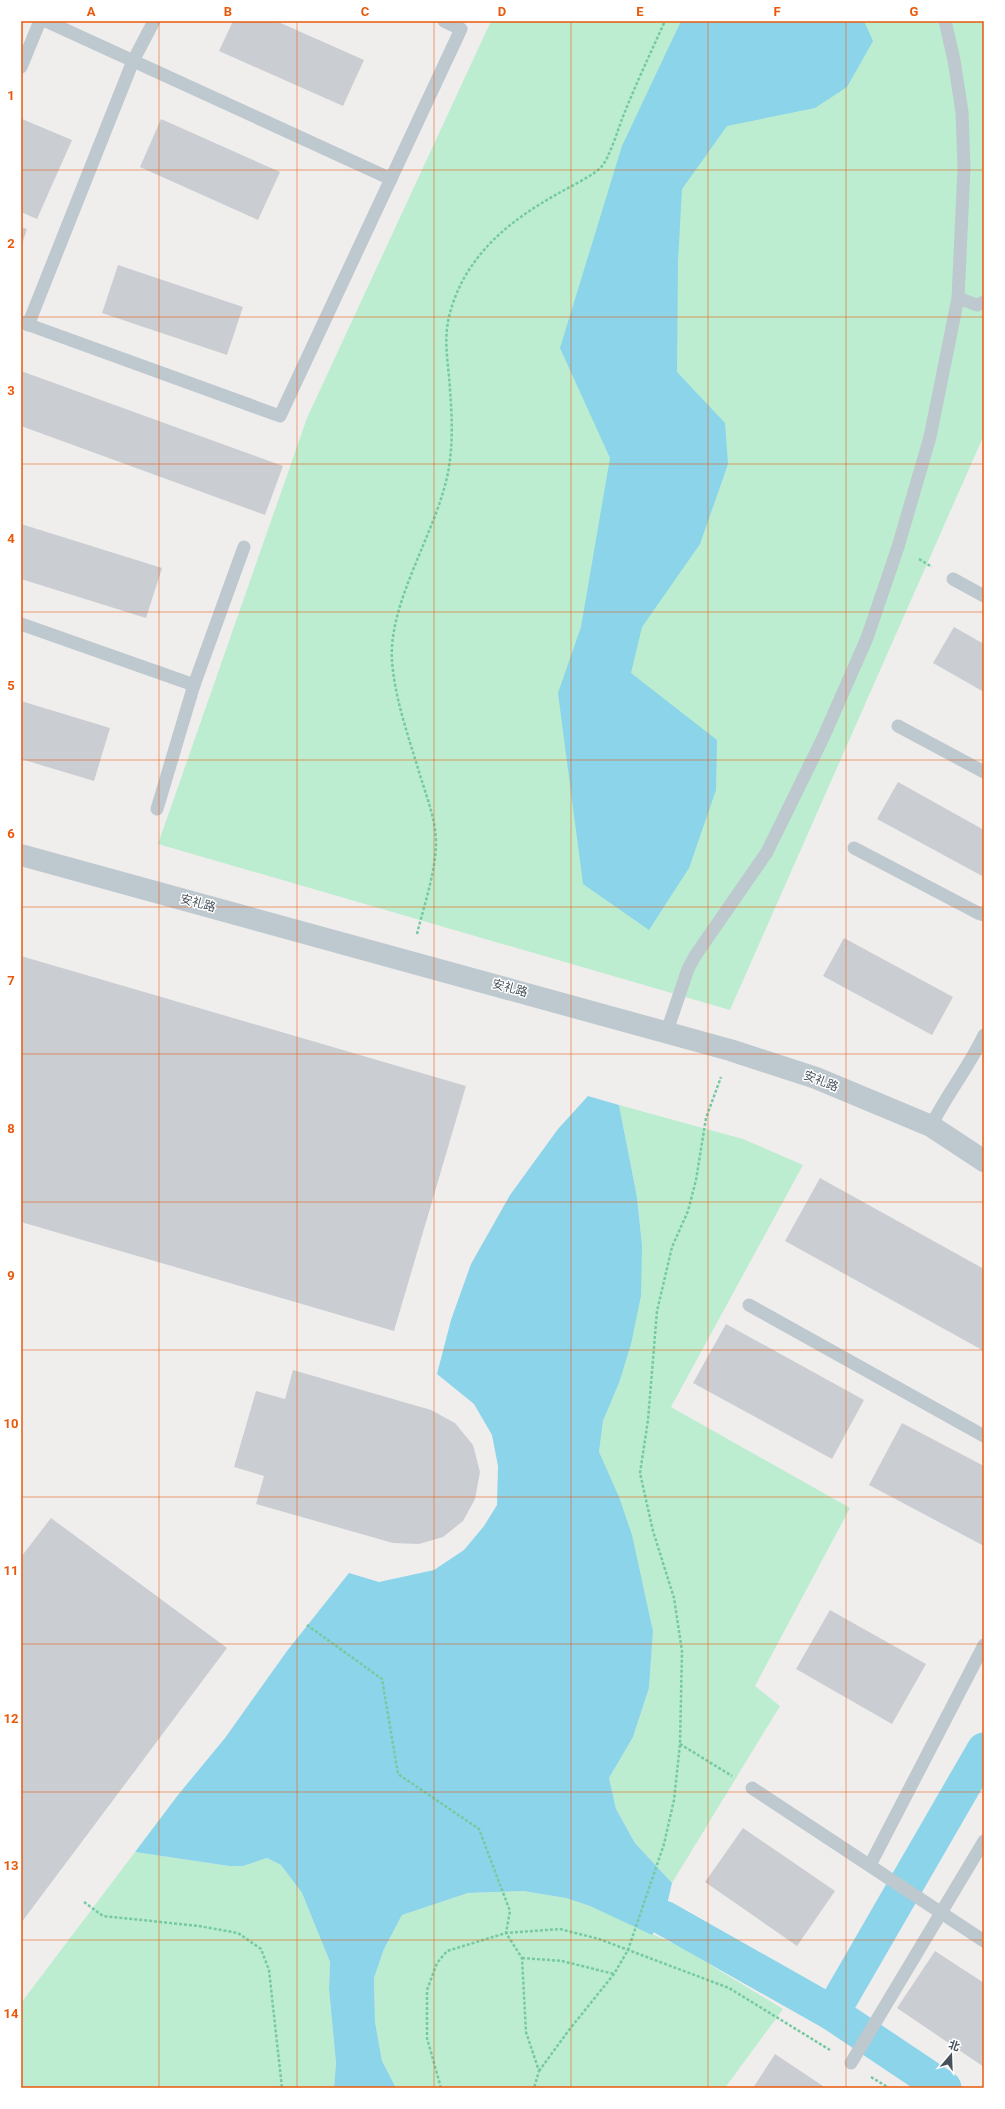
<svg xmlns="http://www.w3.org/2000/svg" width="1005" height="2109" font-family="Roboto,'Noto Sans SC',sans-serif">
<rect width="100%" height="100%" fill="#f0eeed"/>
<g fill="#bcedd0">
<path d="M491 21H984V435L730 1010 158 844 307 418Z"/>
<path d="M619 1105 743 1139 803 1165 671 1407 850 1508 755 1686 780 1706 672 1883 635 1843 616 1809 609 1778 633 1737 649 1688 653 1631 643 1585 599 1452 603 1421 619 1383 642 1245 637 1197Z"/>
<path d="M135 1852 229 1866H243L267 1858 281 1865 302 1893 330 1962 329 1989 336 2063 334 2088H21V2003Z"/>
<path d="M523 1891 566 1898 590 1906 681 1947 783 2009 725 2088H396L382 2061 375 2022 374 1978 384 1949 402 1915 468 1893Z"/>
</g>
<g fill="#8bd4e9">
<path d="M681 21H864L873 41 847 87 815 108 727 126 682 189 678 262 677 372 725 423 728 464 700 544 642 627 631 673 717 740 716 790 689 868 649 930 583 884 558 693 581 627 610 458 560 348 622 146Z"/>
<path d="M588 1096 619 1105 637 1197 642 1245 641 1296 631 1344 619 1383 603 1421 599 1452 619 1497 632 1535 653 1631 649 1688 633 1737 609 1778 616 1809 635 1843 672 1883 664 1918 652 1935 590 1906 566 1898 523 1891 468 1893 402 1915 384 1949 374 1978 375 2022 382 2061 396 2088H334L336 2063 329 1989 330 1962 302 1893 281 1865 267 1858 243 1866H229L135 1852 178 1795 225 1738 287 1651 349 1573 379 1582 434 1570 464 1550 484 1526 497 1505 498 1466 492 1435 474 1404 437 1374 451 1320 471 1264 510 1195 558 1129Z"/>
</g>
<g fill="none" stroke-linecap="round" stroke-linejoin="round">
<g stroke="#8bd4e9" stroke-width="35">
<path d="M664 1918 832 2013 944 2088"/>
<path d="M832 2013 984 1750"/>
</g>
</g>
<g fill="#cacdd2">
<path d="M233 21H276L364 60 343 106 219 51Z"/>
<path d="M22 119 72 140 37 219 21 212Z"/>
<path d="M161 119 280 172 258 220 140 167Z"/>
<path d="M21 227 27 229 21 247Z"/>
<path d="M118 265 243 307 227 355 102 313Z"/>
<path d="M21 371 283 466 265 515 21 426Z"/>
<path d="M21 524 162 568 146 618 21 579Z"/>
<path d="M954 627 984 644V692L933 663Z"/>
<path d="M21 701 110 728 94 781 21 759Z"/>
<path d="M898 782 984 830V877L877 819Z"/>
<path d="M844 938 953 997 932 1035 823 976Z"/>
<path d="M21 956 466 1086 394 1331 21 1222Z"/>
<path d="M820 1178 984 1269V1351L785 1241Z"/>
<path d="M726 1324 864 1400 832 1459 693 1383Z"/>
<path d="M293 1370 431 1410 455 1423 473 1445 480 1472 475 1499 463 1521 443 1537 419 1544 393 1543 256 1504 264 1476 234 1467 256 1391 285 1399Z"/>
<path d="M902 1423 984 1466V1546L869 1485Z"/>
<path d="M51 1518 227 1648 21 1923V1557Z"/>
<path d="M830 1610 926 1664 892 1724 796 1669Z"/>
<path d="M743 1828 835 1891 797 1946 705 1882Z"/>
<path d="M935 1951 984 1983V2067L897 2008Z"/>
<path d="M775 2054 826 2088H753Z"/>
</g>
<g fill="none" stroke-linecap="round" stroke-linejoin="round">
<g stroke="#76caa2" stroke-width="2.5" stroke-dasharray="3 2" stroke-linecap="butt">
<path d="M919 559 932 567"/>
<path d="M417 934C424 905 435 875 436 844 436 820 427 798 420 775 409 738 395 700 392 661 388 600 439 529 449 467 453 441 452 415 450 390 448 355 441 336 454 300 473 249 514 218 559 193 569 187 595 175 602 166 609 158 618 130 622 119 635 86 650 54 665 21"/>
<path d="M307 1625 382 1679 398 1774 479 1829 510 1911 506 1933 522 1958 526 2032 539 2071 534 2088"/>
<path d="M680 1744 732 1776"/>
<path d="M84 1902 103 1916 199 1926 238 1933 261 1949 269 1970 282 2088"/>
<path d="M522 1958 562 1961 614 1974"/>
<path d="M539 2071 569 2030 614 1974 628 1950 664 1844 674 1800 680 1744 682 1651 674 1598 653 1531 640 1473 648 1420 657 1311 672 1247 688 1211 696 1180 706 1118 721 1077"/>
<path d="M871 2077 889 2088"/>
<path d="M441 2088 427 2038V1990L437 1963 447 1951 506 1933 560 1929 599 1939 729 1988 830 2050"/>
</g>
<g stroke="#bec8cf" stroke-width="13">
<path d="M46 21 391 179"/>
<path d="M21 67 40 21"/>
<path d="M958 298 977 305 984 302"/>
<path d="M21 322 280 416 461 29 444 21"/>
<path d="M28 325 133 61 154 21"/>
<path d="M953 579 984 596"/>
<path d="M21 624 194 685"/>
<path d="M898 726 984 772"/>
<path d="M157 809 194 685 244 547"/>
<path d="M854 848 978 913 984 915"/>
<path d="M667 1031 688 969 695 956 767 852 823 738 867 638 898 547 930 437 958 298 964 168 962 112 954 60 945 21"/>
<path d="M931 1126C947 1094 969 1067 984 1035"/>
<path d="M749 1305 984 1436"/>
<path d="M752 1788 984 1941"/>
<path d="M870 1865 984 1645"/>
<path d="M851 2063 984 1841"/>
</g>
<path stroke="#bec8cf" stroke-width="22" d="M21 855 730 1050 816 1078 931 1126 984 1161"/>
</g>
<path fill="none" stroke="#e8590c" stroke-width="1" stroke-opacity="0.55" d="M159 21V2088M297 21V2088M434 21V2088M571 21V2088M708 21V2088M846 21V2088M21 170H984M21 317H984M21 464H984M21 612H984M21 760H984M21 907H984M21 1054H984M21 1202H984M21 1350H984M21 1497H984M21 1644H984M21 1792H984M21 1940H984"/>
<g text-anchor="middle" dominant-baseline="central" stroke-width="3" stroke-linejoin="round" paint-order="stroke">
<g font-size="12" fill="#46515a" stroke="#fff">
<text transform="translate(198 903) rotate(15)">安礼路</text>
<text transform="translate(510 988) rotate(15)">安礼路</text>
<text transform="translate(821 1081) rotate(21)">安礼路</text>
</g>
</g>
<rect width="1005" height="2109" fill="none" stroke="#ffffff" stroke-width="44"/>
<g transform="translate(951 2055) rotate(19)" stroke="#ffffff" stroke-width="3" paint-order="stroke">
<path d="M0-3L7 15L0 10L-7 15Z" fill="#46515a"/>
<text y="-6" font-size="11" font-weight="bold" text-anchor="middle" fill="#46515a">北</text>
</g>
<rect x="22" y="22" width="961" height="2065" fill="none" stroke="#e8590c" stroke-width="1.5"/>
<g font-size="13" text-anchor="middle" font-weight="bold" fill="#e8590c">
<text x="91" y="16">A</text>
<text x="228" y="16">B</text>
<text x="365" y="16">C</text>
<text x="502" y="16">D</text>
<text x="640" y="16">E</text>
<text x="777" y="16">F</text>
<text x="914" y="16">G</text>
<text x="11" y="100">1</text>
<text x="11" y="248">2</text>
<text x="11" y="395">3</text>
<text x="11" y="543">4</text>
<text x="11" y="690">5</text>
<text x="11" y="838">6</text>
<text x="11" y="985">7</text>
<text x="11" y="1133">8</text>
<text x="11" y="1280">9</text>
<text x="11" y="1428">10</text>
<text x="11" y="1575">11</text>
<text x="11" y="1723">12</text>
<text x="11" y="1870">13</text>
<text x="11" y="2018">14</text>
</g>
</svg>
